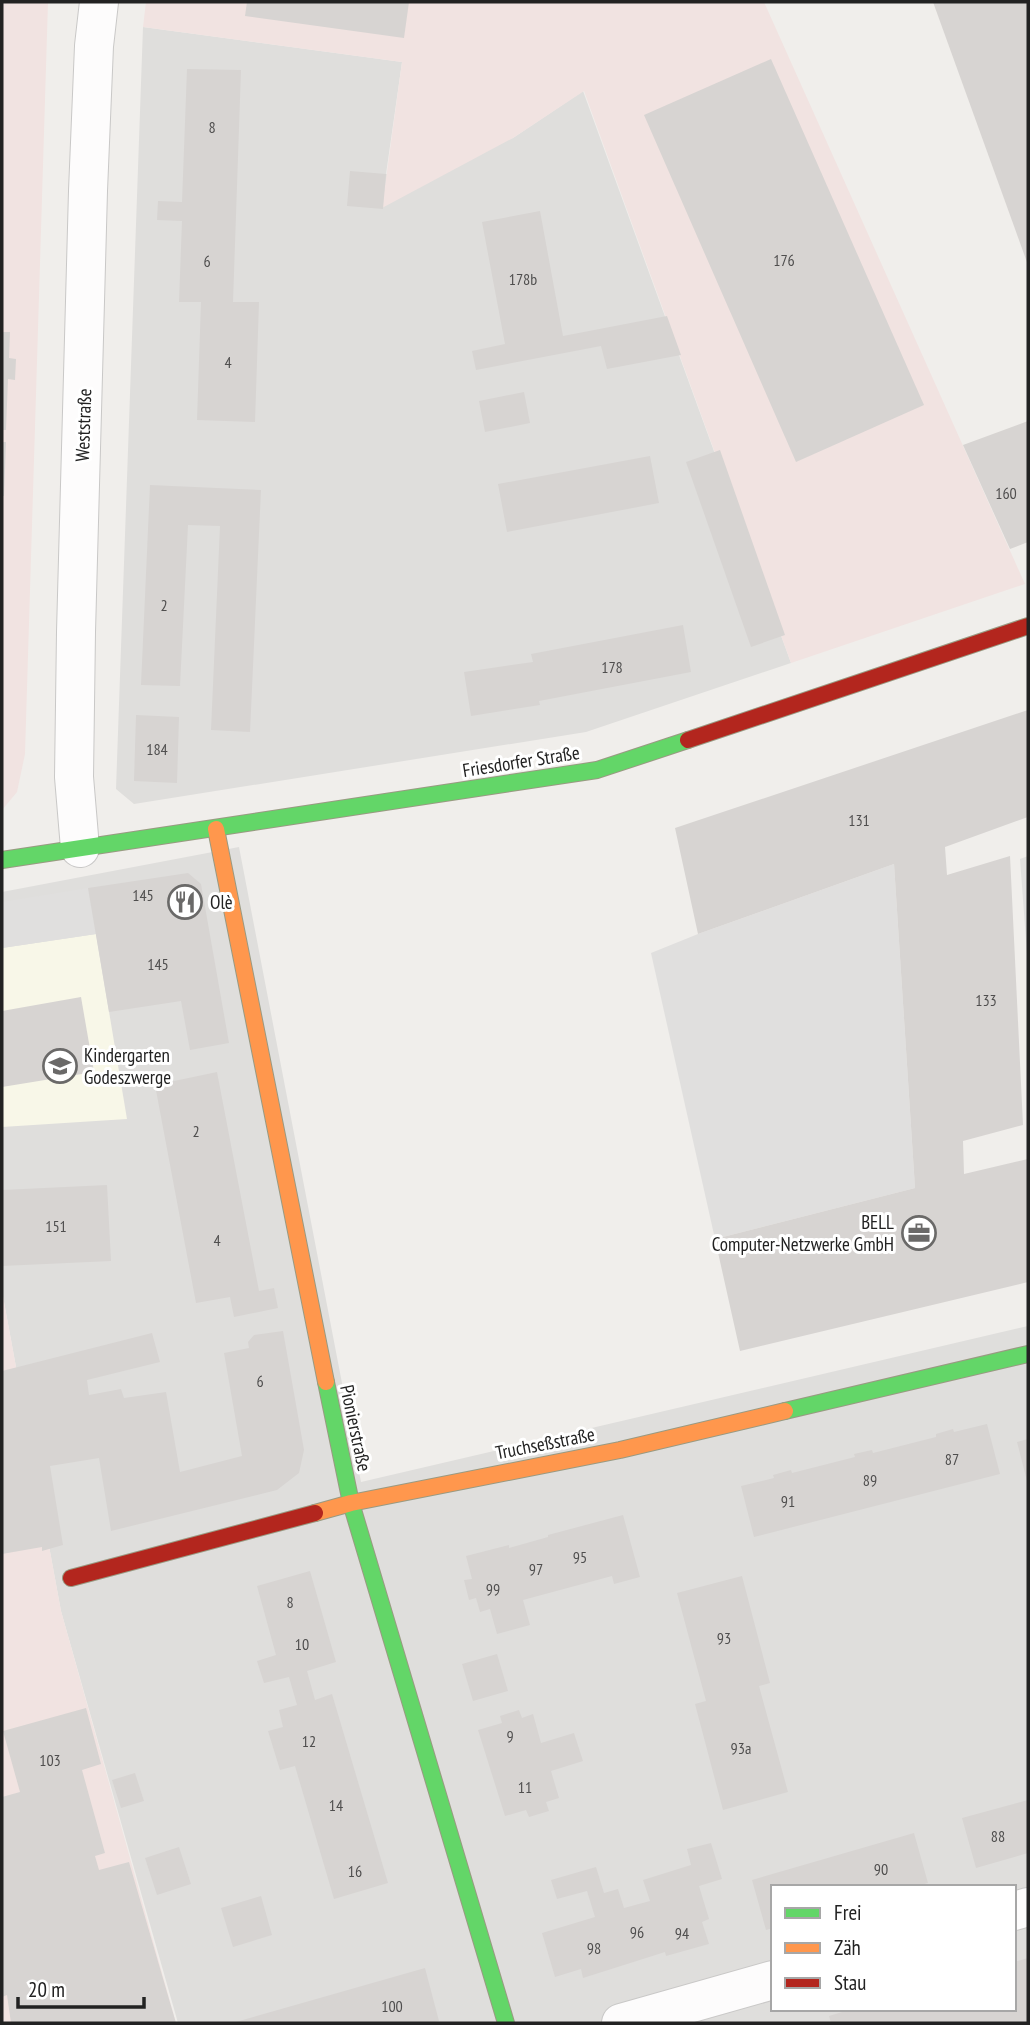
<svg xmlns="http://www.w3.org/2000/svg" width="1030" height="2025" font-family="'PT Sans Narrow',sans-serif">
<rect width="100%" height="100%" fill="#f0eeeb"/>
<g fill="#dfdedc" fill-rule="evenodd">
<path d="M143 27 402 62 386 174 513 138 583 91 791 663 586 732 134 804 116 789Z"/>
<path d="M239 847 361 1482 1028 1326V2023H178L61 1611 2 1291V892ZM773 1887H1014V2009H773Z"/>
</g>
<g fill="#f1e3e1">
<path d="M2 2H48L25 754 17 792 2 810Z"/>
<path d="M146 2H764L1025 584 791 663 584 91 513 138 382 208 402 62 143 27Z"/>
<path d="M2 1291 61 1611 176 2023H2Z"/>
</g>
<path fill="#f8f7e8" d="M96 934 127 1119 2 1127V948Z"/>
<g fill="#e0dfde">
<path d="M1028 856V967L1020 859Z"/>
<path d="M894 864 915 1188 715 1239 651 953 698 934Z"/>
<path d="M88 888 96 934 2 948V902Z"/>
</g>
<g fill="#d7d4d2">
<path d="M247 2H409L404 38 245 16Z"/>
<path d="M933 2H1028V265Z"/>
<path d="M771 59 924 405 796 462 644 115Z"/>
<path d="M187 69 241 70 233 302H259L255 422 197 420 201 302H179L182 221 157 220 158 201 182 202Z"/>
<path d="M350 171 386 174 383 209 347 206Z"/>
<path d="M540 211 563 336 667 316 681 355 607 369 601 346 476 370 472 351 505 344 482 222Z"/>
<path d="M2 332H10L9 358 16 359 15 380 8 379 6 430H2Z"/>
<path d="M524 392 530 423 485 432 479 401Z"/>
<path d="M1028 421V542L1010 549 963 445Z"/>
<path d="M2 442H6L4 496H2Z"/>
<path d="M720 450 785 635 751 647 686 462Z"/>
<path d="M650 456 659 503 507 532 498 484Z"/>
<path d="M150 485 261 490 250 732 211 730 220 526 188 525 180 686 141 685Z"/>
<path d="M683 625 691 672 539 701 540 705 471 716 464 672 533 662 531 654Z"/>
<path d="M1028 710V817L945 847 947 875 1010 856 1023 1125 963 1141 964 1174 1028 1159V1282L740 1351 715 1239 915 1188 894 864 698 934 675 828Z"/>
<path d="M136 715 179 717 177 783 134 781Z"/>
<path d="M188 873 201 884 229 1043 190 1050 181 1001 109 1012 88 888Z"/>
<path d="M81 997 94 1072 2 1087V1011Z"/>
<path d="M217 1072 259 1291 274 1288 278 1308 234 1317 230 1297 196 1303 155 1085Z"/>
<path d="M107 1185 111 1261 2 1266V1190Z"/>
<path d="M283 1331 304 1450 299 1473 277 1490 111 1531 99 1458 50 1466 63 1545 42 1551V1547L2 1554V1371L152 1333 160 1362 87 1380 89 1395 121 1389 124 1398 166 1392 180 1472 242 1456 224 1353 249 1348 248 1342 254 1335Z"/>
<path d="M987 1424 1000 1474 754 1537 741 1486 774 1478 773 1475 791 1470 792 1473 855 1457 854 1454 872 1450 873 1453 936 1437V1434L953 1429 954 1432Z"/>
<path d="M1028 1439V1481H1027L1017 1442Z"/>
<path d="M623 1515 640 1577 614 1584 612 1576 523 1600 530 1625 497 1634 490 1609 480 1612 476 1598 469 1600 464 1580 472 1579 466 1556 509 1545V1548L548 1537V1535Z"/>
<path d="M310 1571 336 1662 307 1671 315 1700 332 1694 388 1883 334 1899 295 1766 280 1770 268 1731 283 1727 279 1710 297 1705 289 1677 264 1683 257 1661 276 1655 257 1586Z"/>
<path d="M742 1576 770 1683 759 1686 788 1792 723 1810 695 1704 706 1701 677 1593Z"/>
<path d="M497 1654 508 1691 473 1701 462 1664Z"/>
<path d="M86 1708 101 1764 82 1770 105 1853 95 1856 99 1870 129 1862 176 2023H11L7 1995 2 1997V1797L20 1792 3 1731Z"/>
<path d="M519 1710 522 1718 533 1714 541 1743 574 1733 583 1761 551 1771 559 1798 546 1802 549 1811 529 1817 526 1810 505 1816 478 1730 502 1723 500 1716Z"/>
<path d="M135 1773 144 1801 121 1808 112 1780Z"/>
<path d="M1028 1800V1853L976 1868 962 1818Z"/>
<path d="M914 1833 928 1883 914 1887H773V1928L766 1930 752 1880Z"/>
<path d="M711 1843 722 1879 699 1886 709 1919 702 1922 709 1944 666 1956 665 1952 583 1978 581 1969 555 1977 542 1933 595 1917 587 1891 557 1899 551 1880 596 1867 604 1893 618 1889 624 1908 650 1901 643 1880 691 1865 687 1849Z"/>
<path d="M179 1847 191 1884 157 1895 145 1858Z"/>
<path d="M261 1896 272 1935 233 1947 221 1908Z"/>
<path d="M1028 1958V2023H831L829 2016 852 2009H1014V1962Z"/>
<path d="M425 1968 439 2021 431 2023H232Z"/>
</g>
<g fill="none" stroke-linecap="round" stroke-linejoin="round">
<g stroke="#c9c8c7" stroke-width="40">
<g id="street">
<path d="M80 848 74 777 76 632 88 191 94 46 99 2"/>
<path d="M1014 1911 1028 1907"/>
<path d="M621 2023 773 1980"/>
</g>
</g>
<g stroke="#999a82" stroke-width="18">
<g id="fast">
<path d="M2 860 597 770 688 740"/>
<path d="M326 1382 351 1503 506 2023"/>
<path d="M785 1411 1028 1354"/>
</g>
</g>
<g stroke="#999a82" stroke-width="18">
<g id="slow">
<path d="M216 829 326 1382"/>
<path d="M315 1513 351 1503 620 1450 785 1411"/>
</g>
</g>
<g stroke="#999a82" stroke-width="18">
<g id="jam">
<path d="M688 740 1028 626"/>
<path d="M71 1578 315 1513"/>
</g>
</g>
<use href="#street" stroke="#fdfcfc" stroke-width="38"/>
<use href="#fast" stroke="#63d668" stroke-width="16"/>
<use href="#slow" stroke="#ff974d" stroke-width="16"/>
<use href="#jam" stroke="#b3261e" stroke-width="16"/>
</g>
<defs>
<g id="restaurant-ring" transform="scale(1.75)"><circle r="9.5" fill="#fff" stroke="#6a6968" stroke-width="1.5"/><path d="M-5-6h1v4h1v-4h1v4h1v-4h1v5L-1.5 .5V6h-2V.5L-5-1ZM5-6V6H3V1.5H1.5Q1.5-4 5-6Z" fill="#6a6968"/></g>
<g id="school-ring" transform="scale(1.75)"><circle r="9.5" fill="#fff" stroke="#6a6968" stroke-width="1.5"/><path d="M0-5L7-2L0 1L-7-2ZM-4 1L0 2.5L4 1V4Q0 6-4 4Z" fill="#6a6968"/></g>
<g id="office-ring" transform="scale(1.75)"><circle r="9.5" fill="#fff" stroke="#6a6968" stroke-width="1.5"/><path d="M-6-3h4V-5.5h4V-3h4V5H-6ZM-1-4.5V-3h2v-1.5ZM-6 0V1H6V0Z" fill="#6a6968"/></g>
</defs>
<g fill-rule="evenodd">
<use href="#restaurant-ring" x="185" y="902"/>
<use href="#school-ring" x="60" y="1066"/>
<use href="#office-ring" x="919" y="1233"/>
</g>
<g text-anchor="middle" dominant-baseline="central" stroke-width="6" stroke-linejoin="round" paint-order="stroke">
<g font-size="16" fill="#4f4e4e">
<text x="212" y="127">8</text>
<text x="784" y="260">176</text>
<text x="207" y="261">6</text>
<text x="523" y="279">178b</text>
<text x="228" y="362">4</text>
<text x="1006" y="493">160</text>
<text x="164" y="605">2</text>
<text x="612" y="667">178</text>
<text x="157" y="749">184</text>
<text x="859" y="820">131</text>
<text x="143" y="895">145</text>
<text x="158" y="964">145</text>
<text x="986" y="1000">133</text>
<text x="196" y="1131">2</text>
<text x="56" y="1226">151</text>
<text x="217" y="1240">4</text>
<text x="260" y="1381">6</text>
<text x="952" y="1459">87</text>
<text x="870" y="1480">89</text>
<text x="788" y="1501">91</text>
<text x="580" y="1557">95</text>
<text x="536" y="1569">97</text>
<text x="493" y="1589">99</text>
<text x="290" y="1602">8</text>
<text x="724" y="1638">93</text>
<text x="302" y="1644">10</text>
<text x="510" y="1736">9</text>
<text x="309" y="1741">12</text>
<text x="741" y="1748">93a</text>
<text x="50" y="1760">103</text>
<text x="525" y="1787">11</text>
<text x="336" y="1805">14</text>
<text x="998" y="1836">88</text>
<text x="881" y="1869">90</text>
<text x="355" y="1871">16</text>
<text x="637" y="1932">96</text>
<text x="682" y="1933">94</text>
<text x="594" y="1948">98</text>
<text x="392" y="2006">100</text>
</g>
<g font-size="19" fill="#222" stroke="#fff">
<text transform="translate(83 425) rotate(-88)">Weststraße</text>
<text transform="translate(521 761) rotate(-9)">Friesdorfer Straße</text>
<text transform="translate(356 1428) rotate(78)">Pionierstraße</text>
<text transform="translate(545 1443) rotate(-11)">Truchseßstraße</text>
</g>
<g font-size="19" fill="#222" stroke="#fff" text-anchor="start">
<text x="210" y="902">Olè</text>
<text x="84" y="1055">Kindergarten<tspan x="84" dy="22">Godeszwerge</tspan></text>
<text x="894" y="1222" text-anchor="end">BELL<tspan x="894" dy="22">Computer-Netzwerke GmbH</tspan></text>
</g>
</g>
<rect width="1030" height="2025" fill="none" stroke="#222222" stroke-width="7"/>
<rect x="771" y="1885" width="245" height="126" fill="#ffffff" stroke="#a7a7a7" stroke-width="2"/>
<rect x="785" y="1908" width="35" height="10" fill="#63d668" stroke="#a7a7a7" stroke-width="2"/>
<text x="834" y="1920" font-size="21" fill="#222222">Frei</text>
<rect x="785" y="1943" width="35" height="10" fill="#ff974d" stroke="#a7a7a7" stroke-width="2"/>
<text x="834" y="1955" font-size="21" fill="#222222">Zäh</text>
<rect x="785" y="1978" width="35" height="10" fill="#b3261e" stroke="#a7a7a7" stroke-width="2"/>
<text x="834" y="1990" font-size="21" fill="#222222">Stau</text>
<path d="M18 1997v10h126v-10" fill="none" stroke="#222222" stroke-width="3.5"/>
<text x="28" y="1997" font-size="21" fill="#222222" stroke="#ffffff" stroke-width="5" paint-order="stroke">20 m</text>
</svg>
